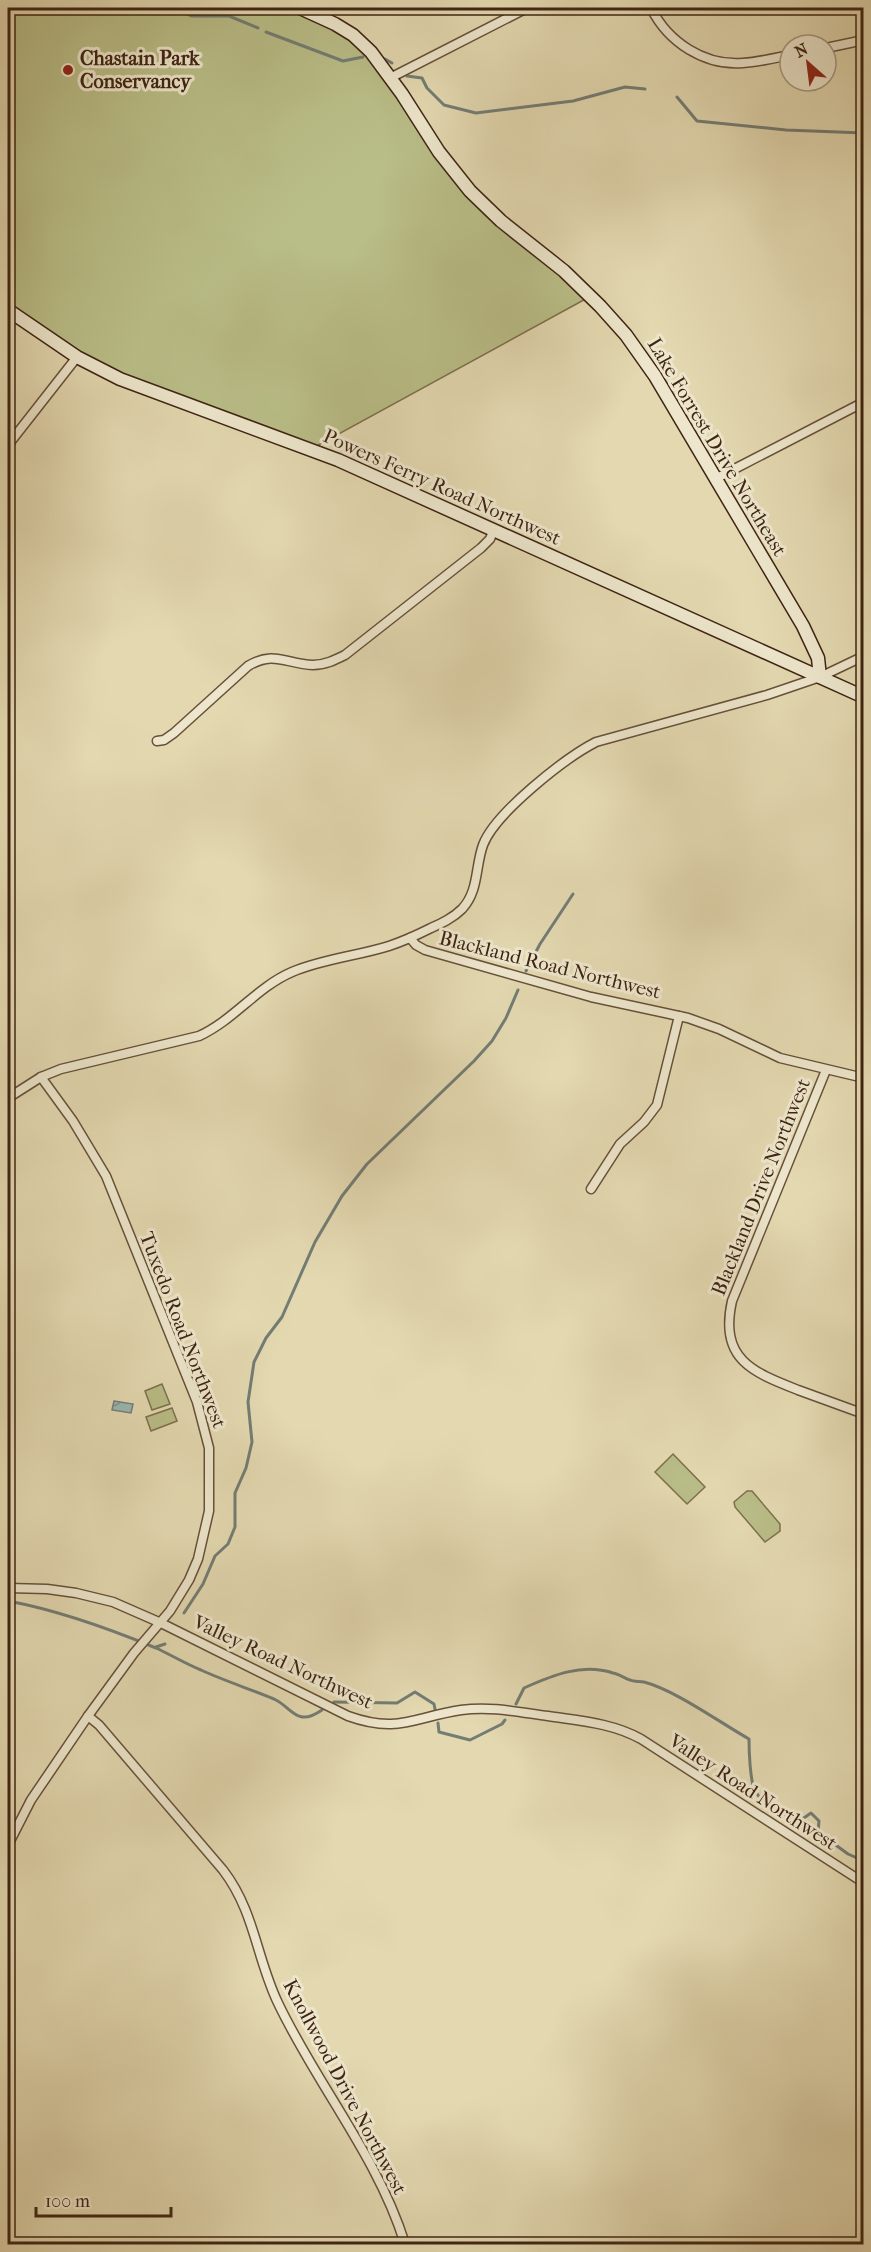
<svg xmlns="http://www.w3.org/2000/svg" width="871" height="2252" font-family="'IM FELL French Canon',serif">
<defs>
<pattern id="water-waves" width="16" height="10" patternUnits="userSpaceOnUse" patternTransform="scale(1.5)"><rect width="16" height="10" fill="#97b8b4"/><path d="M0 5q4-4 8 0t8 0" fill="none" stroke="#7d9591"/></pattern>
</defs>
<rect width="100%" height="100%" fill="#e3d8b0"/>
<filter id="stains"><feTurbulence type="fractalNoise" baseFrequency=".00333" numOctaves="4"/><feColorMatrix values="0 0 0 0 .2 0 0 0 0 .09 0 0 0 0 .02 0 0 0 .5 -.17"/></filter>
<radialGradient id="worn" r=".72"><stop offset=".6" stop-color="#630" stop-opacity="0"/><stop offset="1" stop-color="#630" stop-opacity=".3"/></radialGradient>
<g fill="#b9bd87" stroke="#7c704d" stroke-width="1.5">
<path d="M8 8H295L344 31 379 63 462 186 591 296 304 453 85 364 8 315Z"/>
<path d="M162 1384 170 1404 152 1410 145 1391Z"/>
<path d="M172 1408 177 1421 151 1431 146 1417Z"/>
<path d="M673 1454 705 1487 687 1504 655 1472Z"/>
<path d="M747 1491H752L780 1524V1531L765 1542 735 1507 734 1502Z"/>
</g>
<path fill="url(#water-waves)" stroke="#737d74" stroke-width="1.5" d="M114 1401 133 1404 131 1413 112 1410Z"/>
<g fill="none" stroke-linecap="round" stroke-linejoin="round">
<g stroke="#737d74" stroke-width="3">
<path d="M177 10 192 16H229L258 28"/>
<path d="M266 32 343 61 363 57"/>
<path d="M385 59 392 63"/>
<path d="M407 76 422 78 427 88 444 105 476 113 573 101 625 87 645 89"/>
<path d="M677 97 697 121 786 130 864 133"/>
<path d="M526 971 540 944 573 894"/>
<path d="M8 1601C57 1610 110 1629 156 1648 171 1655 186 1664 201 1670 225 1681 250 1689 274 1699 292 1707 296 1728 322 1710"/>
<path d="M184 1613 203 1584 215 1556 228 1544 235 1527V1493L246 1468 252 1442 248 1402 254 1362 266 1338 282 1317 315 1242 342 1196 367 1164 474 1061 492 1041 506 1018 518 990"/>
<path d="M156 1647 165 1644"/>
<path d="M334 1702 397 1703 415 1692 434 1704 435 1709"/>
<path d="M516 1704 524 1688C553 1675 582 1663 613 1673 619 1674 624 1678 630 1680 634 1682 639 1681 644 1682 675 1690 719 1722 749 1739 749 1750 750 1781 755 1791 762 1803 786 1816 798 1822L811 1813 819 1821 818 1832 848 1854 864 1861"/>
<path d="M438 1723 439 1732 470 1740 502 1724 505 1720"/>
</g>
<g stroke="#67513a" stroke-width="11">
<g id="street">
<path d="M651 8C668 42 704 66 743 63 759 62 775 58 790 55"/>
<path d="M826 48 864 40"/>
<path d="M390 78 527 8"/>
<path d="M8 445 77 357"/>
<path d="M715 479 864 402"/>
<path d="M157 741 164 740 174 733 248 666C274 650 286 664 313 665 325 665 335 660 345 655L481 548 490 539 494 529"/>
<path d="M410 938 416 945 425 950 591 997 688 1018 719 1029 780 1058 864 1078"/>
<path d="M826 1070 732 1301C719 1359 752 1372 798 1390 820 1398 842 1406 864 1414"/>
<path d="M8 1098 41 1077 61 1069 199 1036C234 1020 257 987 292 972 323 959 357 956 389 946 404 941 417 935 431 928 442 923 453 918 462 909 479 891 475 867 483 845 495 813 565 758 596 742L767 695 820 677 864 656"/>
<path d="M591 1189 620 1144 644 1122 657 1105 679 1016"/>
<path d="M8 1588 47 1589 76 1593 113 1602 161 1623 348 1716C398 1734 414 1717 461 1710 491 1706 518 1712 548 1716 581 1721 612 1723 641 1739L864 1883"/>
<path d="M88 1716 99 1725 223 1870C255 1912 256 1957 278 2003 317 2085 378 2157 405 2244"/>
<path d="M8 1845 31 1800 88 1716 134 1653 170 1611 189 1580 198 1559 209 1511V1448L197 1402 106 1176 73 1121 41 1077"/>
</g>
</g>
<g stroke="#3e2413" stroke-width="15">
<g id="secondary">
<path d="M300 8 335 24 353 35 371 52 402 94 439 152 470 191 501 221 564 271 600 306 626 335 655 376 803 626 818 658 820 677"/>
<path d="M8 310 77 357 120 379 338 460 864 697"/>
</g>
</g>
<use href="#street" stroke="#ede6cc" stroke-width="8"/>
<use href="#secondary" stroke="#ede6cc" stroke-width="12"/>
</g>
<circle fill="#8f2418" stroke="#ede6cc" stroke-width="2" cx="68" cy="70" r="6"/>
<g text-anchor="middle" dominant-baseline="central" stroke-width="6" stroke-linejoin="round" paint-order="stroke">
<g font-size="20" font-weight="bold" fill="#3e2413" stroke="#ede6cc" text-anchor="start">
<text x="80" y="58">Chastain Park<tspan x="80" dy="23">Conservancy</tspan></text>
</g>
<g font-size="20" fill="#3e2413" stroke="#ede6cc">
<text transform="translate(717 447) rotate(59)">Lake Forrest Drive Northeast</text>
<text transform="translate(442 487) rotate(24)">Powers Ferry Road Northwest</text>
<text transform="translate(550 965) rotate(14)">Blackland Road Northwest</text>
<text transform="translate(761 1187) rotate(-68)">Blackland Drive Northwest</text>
<text transform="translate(183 1330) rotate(69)">Tuxedo Road Northwest</text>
<text transform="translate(283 1662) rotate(25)">Valley Road Northwest</text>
<text transform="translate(753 1792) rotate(33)">Valley Road Northwest</text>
<text transform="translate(345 2087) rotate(62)">Knollwood Drive Northwest</text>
</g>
</g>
<rect width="871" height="2252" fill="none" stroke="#e3d8b0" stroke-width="30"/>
<rect x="9" y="9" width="853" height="2234" fill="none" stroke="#3e2413" stroke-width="3"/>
<rect x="15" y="15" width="841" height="2222" fill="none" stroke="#3e2413" stroke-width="1.5"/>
<g transform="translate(808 63) rotate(332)"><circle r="28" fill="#ede6cc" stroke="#a79882" stroke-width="1.5"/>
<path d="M0-4.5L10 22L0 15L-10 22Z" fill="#8f2418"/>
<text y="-9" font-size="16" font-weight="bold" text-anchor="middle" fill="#3e2413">N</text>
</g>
<path d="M36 2207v9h135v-9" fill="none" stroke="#3e2413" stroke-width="3"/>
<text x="45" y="2207" font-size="18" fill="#3e2413" stroke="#ede6cc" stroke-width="4.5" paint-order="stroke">100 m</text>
<rect width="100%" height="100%" filter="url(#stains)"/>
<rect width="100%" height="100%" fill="url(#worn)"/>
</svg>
